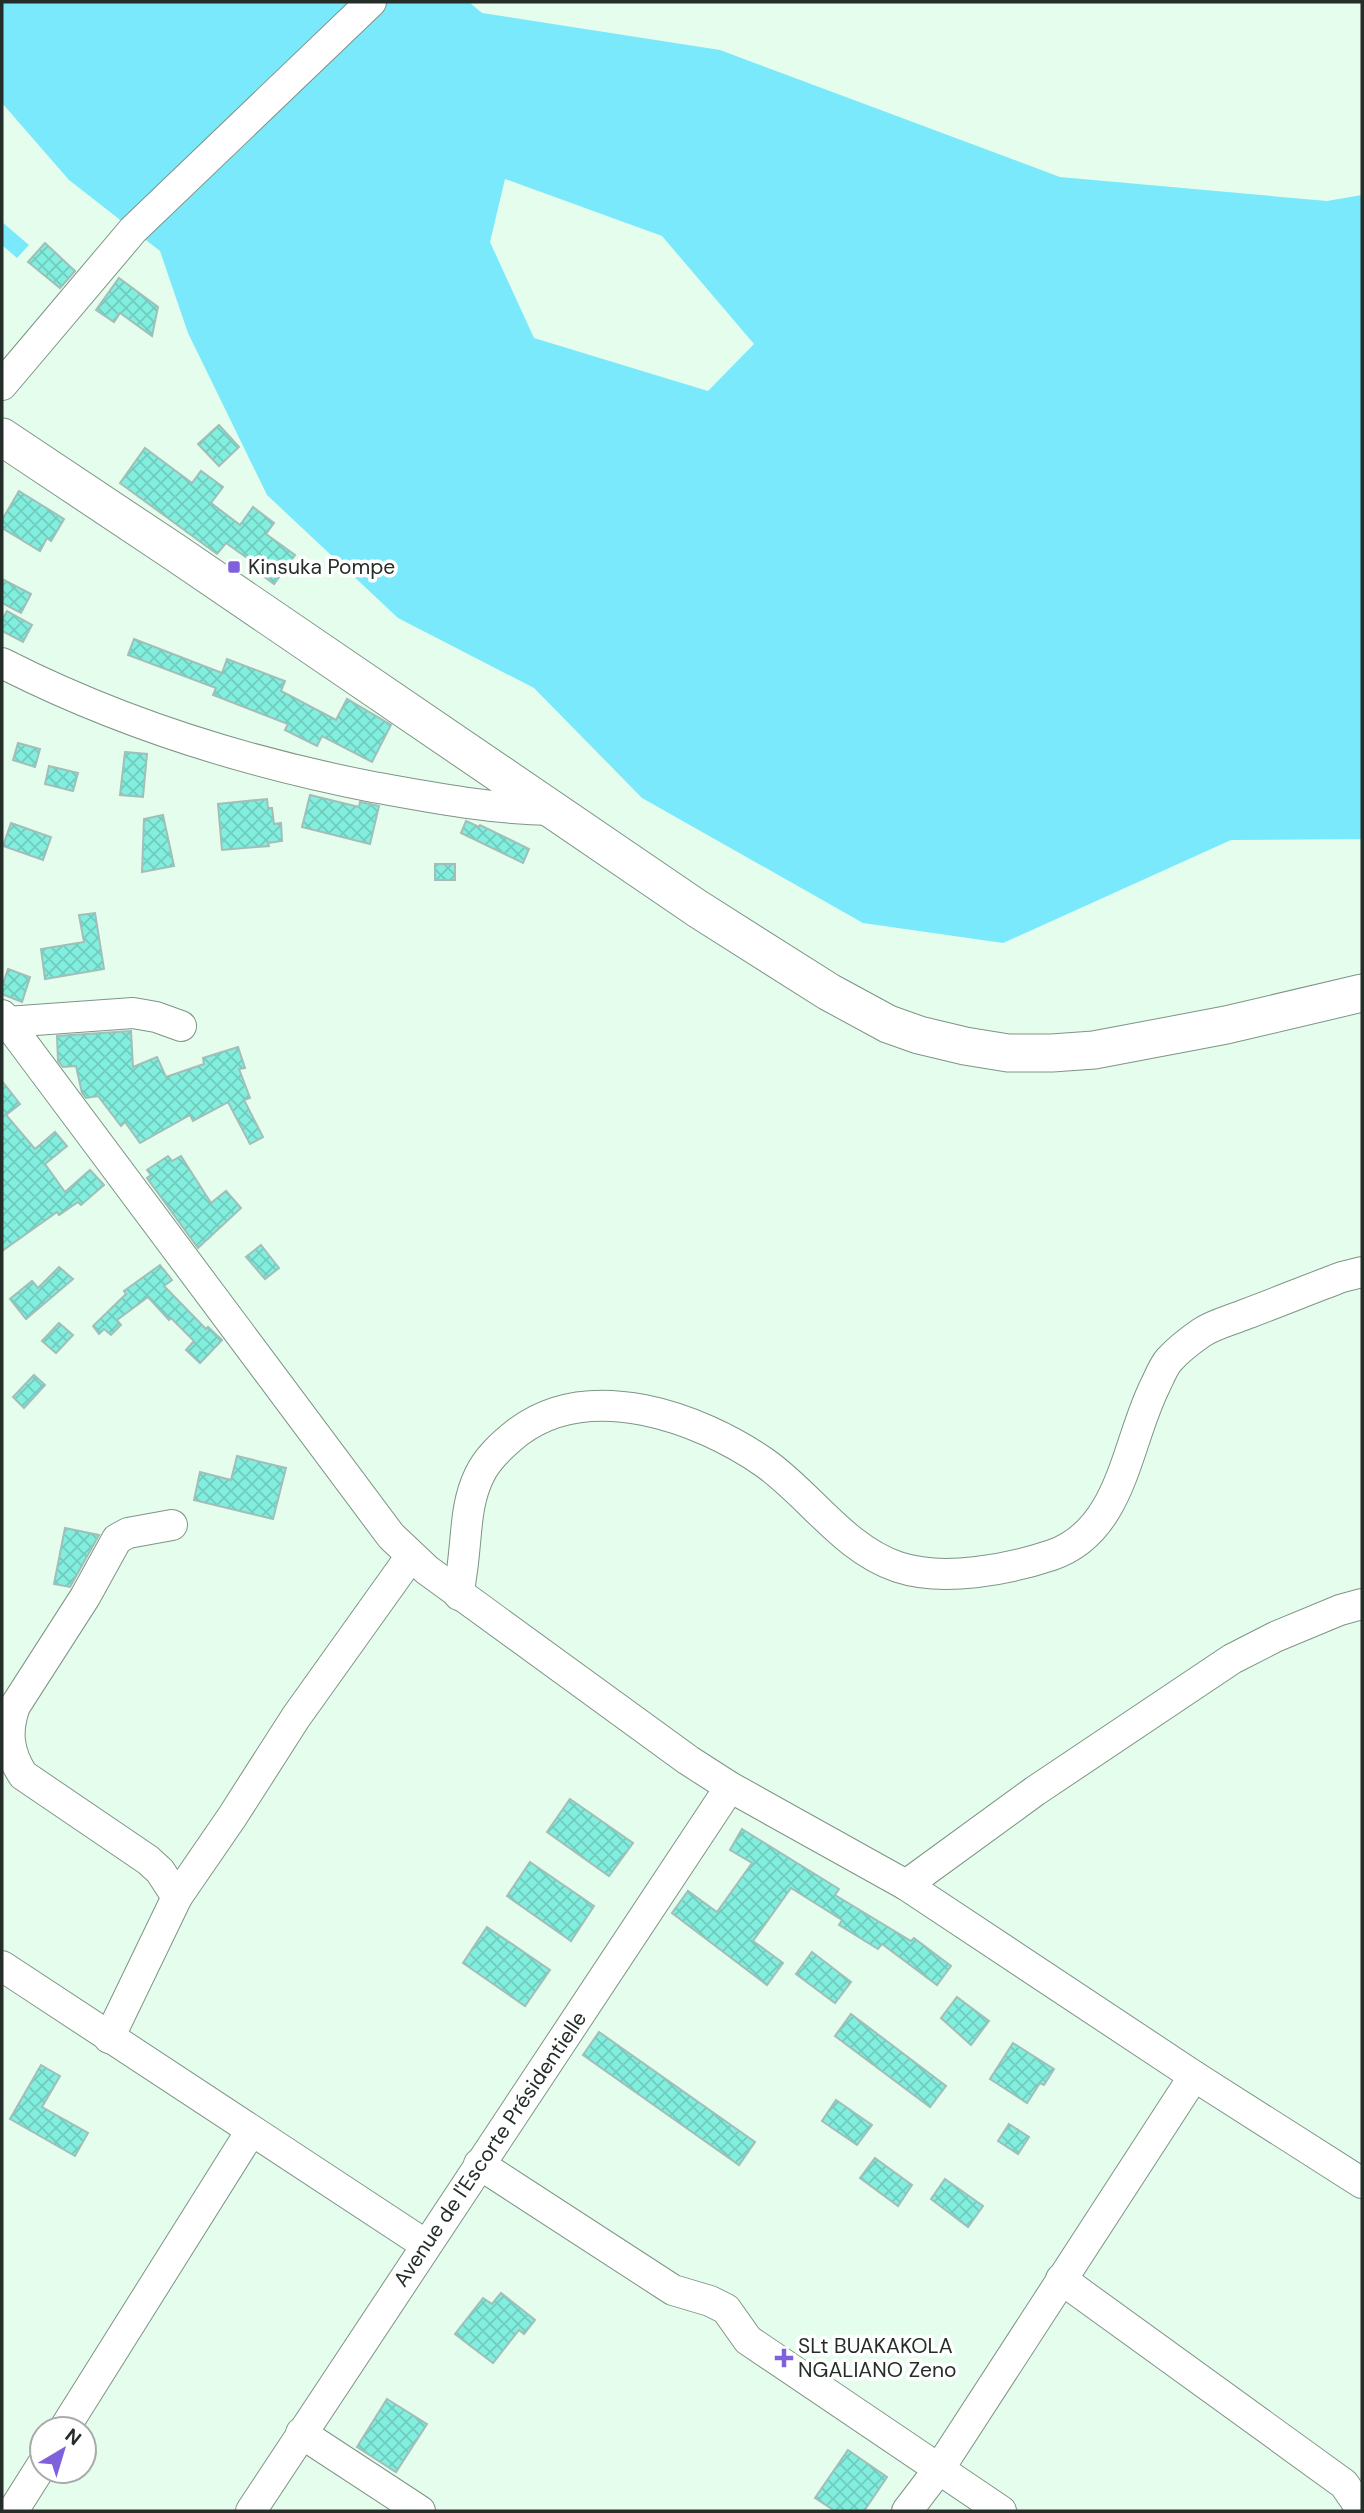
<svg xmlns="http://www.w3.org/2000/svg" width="1364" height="2513" font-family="'DM Sans',sans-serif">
<defs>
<pattern id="building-cross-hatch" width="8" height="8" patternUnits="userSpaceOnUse" patternTransform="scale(1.75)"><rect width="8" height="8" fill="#81eede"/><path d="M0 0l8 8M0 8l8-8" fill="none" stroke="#6fccbe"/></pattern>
</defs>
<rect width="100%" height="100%" fill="#e5fded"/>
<g fill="#7be9fc" fill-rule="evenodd">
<path d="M2 2H469L482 13 720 50 1060 177 1327 201 1362 195V839L1231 840 1003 943 863 923 642 798 534 688 398 618 267 495 188 333 160 251 69 180 2 103ZM505 179 662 236 754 344 708 391 534 338 490 242Z"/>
<path d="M2 222 29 245 17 258 2 245Z"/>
</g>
<g fill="url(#building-cross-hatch)" stroke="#a1beb9" stroke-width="2">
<path d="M45 243 75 271 60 288 28 262Z"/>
<path d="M119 278 158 307 152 336 120 313 114 322 96 310Z"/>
<path d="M219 425 239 447 219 466 198 444Z"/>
<path d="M145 448 192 483 201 471 223 487 211 503 240 525 253 507 274 523 266 534 295 555 274 584 254 569 257 565 226 543 217 554 120 483Z"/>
<path d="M19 491 64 519 51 541 47 538 40 551 2 528V520Z"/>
<path d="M2 579 31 594 21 613 2 603Z"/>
<path d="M7 611 32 625 23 642 2 631V620Z"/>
<path d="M134 639 222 673 227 659 285 681 281 691 336 720 347 699 391 725 372 762 322 736 317 746 285 730 288 724 213 695 216 688 128 655Z"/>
<path d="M18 743 40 749 35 767 13 760Z"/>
<path d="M125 752 147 754 143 797 120 795Z"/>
<path d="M49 766 78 773 73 791 45 784Z"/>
<path d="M310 795 359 807 360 802 379 806 370 844 302 827Z"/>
<path d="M267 799 268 808H272L274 824 281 823 282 841 268 843 269 846 222 850 218 804Z"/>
<path d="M163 815 174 866 142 872 144 819Z"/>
<path d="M466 821 479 827 480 825 529 849 523 863 461 833Z"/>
<path d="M11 823 51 837 43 860 3 846Z"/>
<rect x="435" y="864" width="20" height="16"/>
<path d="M95 913 104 969 45 979 41 949 84 942 79 915Z"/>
<path d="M8 969 30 977 22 1002 2 994V987Z"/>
<path d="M131 1031 133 1067 157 1057 166 1077 204 1064 203 1058 238 1047 245 1068 239 1069 250 1098 244 1100 263 1137 250 1144 228 1102 193 1121 190 1115 140 1143 125 1122 121 1126 98 1096 86 1098 82 1093 76 1066 63 1067 58 1061 57 1036Z"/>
<path d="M2 1081 20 1104 6 1115 35 1149 55 1132 67 1146 45 1164 65 1192 90 1170 104 1185 81 1205 78 1202 59 1215 57 1212 2 1251Z"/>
<path d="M168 1156 172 1161 181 1156 211 1203 226 1191 241 1208 198 1248 147 1178 151 1175 147 1170Z"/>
<path d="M261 1245 279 1268 265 1279 246 1257Z"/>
<path d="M160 1265 172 1280 164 1286 206 1329 208 1327 222 1340 200 1363 186 1350 194 1341 171 1318 169 1320 148 1297 117 1320 121 1325 111 1335 104 1329 99 1334 93 1326 126 1294 124 1291Z"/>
<path d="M59 1267 73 1279 26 1319 10 1299 32 1281 38 1288Z"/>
<path d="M59 1323 73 1335 56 1353 42 1341Z"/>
<path d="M34 1375 45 1385 24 1408 13 1397Z"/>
<path d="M237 1456 286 1468 273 1519 194 1500 200 1472 231 1480Z"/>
<path d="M65 1528 99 1535 70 1587 54 1584Z"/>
<path d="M570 1799 633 1843 609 1876 547 1832Z"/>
<path d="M742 1829 839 1889 835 1895 911 1941 914 1938 951 1966 937 1985 882 1944 878 1949 839 1925 842 1920 791 1888 753 1941 783 1963 767 1985 672 1913 688 1891 717 1912 752 1863 730 1850Z"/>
<path d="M530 1862 594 1906 571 1941 507 1896Z"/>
<path d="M487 1927 550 1970 525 2006 463 1963Z"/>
<path d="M812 1952 851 1982 835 2003 796 1974Z"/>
<path d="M957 1997 989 2021 971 2045 941 2018Z"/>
<path d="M851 2014 946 2086 930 2107 835 2036Z"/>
<path d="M599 2032 755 2142 739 2165 583 2055Z"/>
<path d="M1013 2043 1054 2069 1044 2085 1040 2083 1027 2103 990 2079Z"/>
<path d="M41 2065 60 2076 42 2107 88 2133 75 2156 10 2119Z"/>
<path d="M836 2100 872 2125 857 2145 822 2121Z"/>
<path d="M1009 2124 1029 2137 1018 2154 998 2141Z"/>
<path d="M875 2158 912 2185 898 2206 860 2178Z"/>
<path d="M945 2179 983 2206 968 2227 931 2199Z"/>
<path d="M501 2293 535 2320 524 2334 519 2330 493 2363 455 2334 483 2298 492 2304Z"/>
<path d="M387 2399 427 2424 396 2472 357 2447Z"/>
<path d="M848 2450 887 2477 864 2511H835L815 2498Z"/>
</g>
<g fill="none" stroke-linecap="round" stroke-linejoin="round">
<g stroke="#7e9486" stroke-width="32">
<g id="minor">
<path d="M2 385 133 230 371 2"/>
<path d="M2 663C118 722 245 762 373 787 433 798 491 809 552 810"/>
<path d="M2 1015 391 1536 427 1570 688 1760 730 1787 906 1885 1194 2076 1362 2183"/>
<path d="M7 1022 133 1013 156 1017 181 1026"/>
<path d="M172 1525 128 1533 117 1539 85 1597 15 1706C6 1731 8 1752 23 1775L148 1860 160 1871 177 1897"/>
<path d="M459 1595C460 1581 463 1567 464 1553 467 1526 467 1501 479 1476 487 1458 503 1444 518 1432 590 1378 699 1417 765 1463 810 1495 844 1549 898 1567 943 1582 1007 1570 1052 1555 1122 1531 1126 1444 1155 1386 1159 1378 1163 1367 1169 1360 1178 1350 1191 1340 1201 1333 1214 1324 1232 1320 1246 1314 1278 1302 1310 1289 1342 1277L1362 1272"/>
<path d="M906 1885 1035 1791 1232 1659 1275 1637 1340 1610 1362 1604"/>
<path d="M2 1966 426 2245"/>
<path d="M109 2038 177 1897 232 1817 296 1717 411 1556"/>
<path d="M479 2164 673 2290 710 2301 726 2309 748 2340 1001 2511"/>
<path d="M1061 2279 1344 2484 1362 2510"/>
<path d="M64 2429 251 2131"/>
<path d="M301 2433 420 2511"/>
<path d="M13 2511 42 2465"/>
<path d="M251 2511 730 1787"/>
<path d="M907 2511 939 2469 1194 2076"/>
</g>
</g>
<g stroke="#7e9486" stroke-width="39">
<path id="major" d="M2 437 173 551 698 909 829 992 888 1024 919 1035 965 1046 1008 1053H1052L1094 1050 1226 1025 1362 993"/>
</g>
<use href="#minor" stroke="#fff" stroke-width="30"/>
<use href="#major" stroke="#fff" stroke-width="37"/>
</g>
<g fill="#7f61dc" stroke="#fff" stroke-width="2.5">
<rect x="227" y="560" width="14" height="14" rx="3.5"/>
<path d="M780.5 2347.5h7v7h7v7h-7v7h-7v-7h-7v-7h7z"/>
</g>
<g text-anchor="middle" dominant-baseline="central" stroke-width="7" stroke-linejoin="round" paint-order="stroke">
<g font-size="21" fill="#242d27" stroke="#fff" text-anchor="start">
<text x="248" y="567">Kinsuka Pompe</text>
<text x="798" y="2346">SLt BUAKAKOLA<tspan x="798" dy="24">NGALIANO Zeno</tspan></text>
</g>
<g font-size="21" fill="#242d27" stroke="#fff">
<text transform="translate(490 2149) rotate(-56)">Avenue de l'Escorte Présidentielle</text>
</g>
</g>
<rect width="1364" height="2513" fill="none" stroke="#242d27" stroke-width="7"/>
<g transform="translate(63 2450) rotate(38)"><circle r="33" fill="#ffffff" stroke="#a7aba9" stroke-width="2"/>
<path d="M0-5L12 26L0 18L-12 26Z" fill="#7f61dc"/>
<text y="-10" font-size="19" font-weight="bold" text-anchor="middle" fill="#242d27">N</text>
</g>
</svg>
